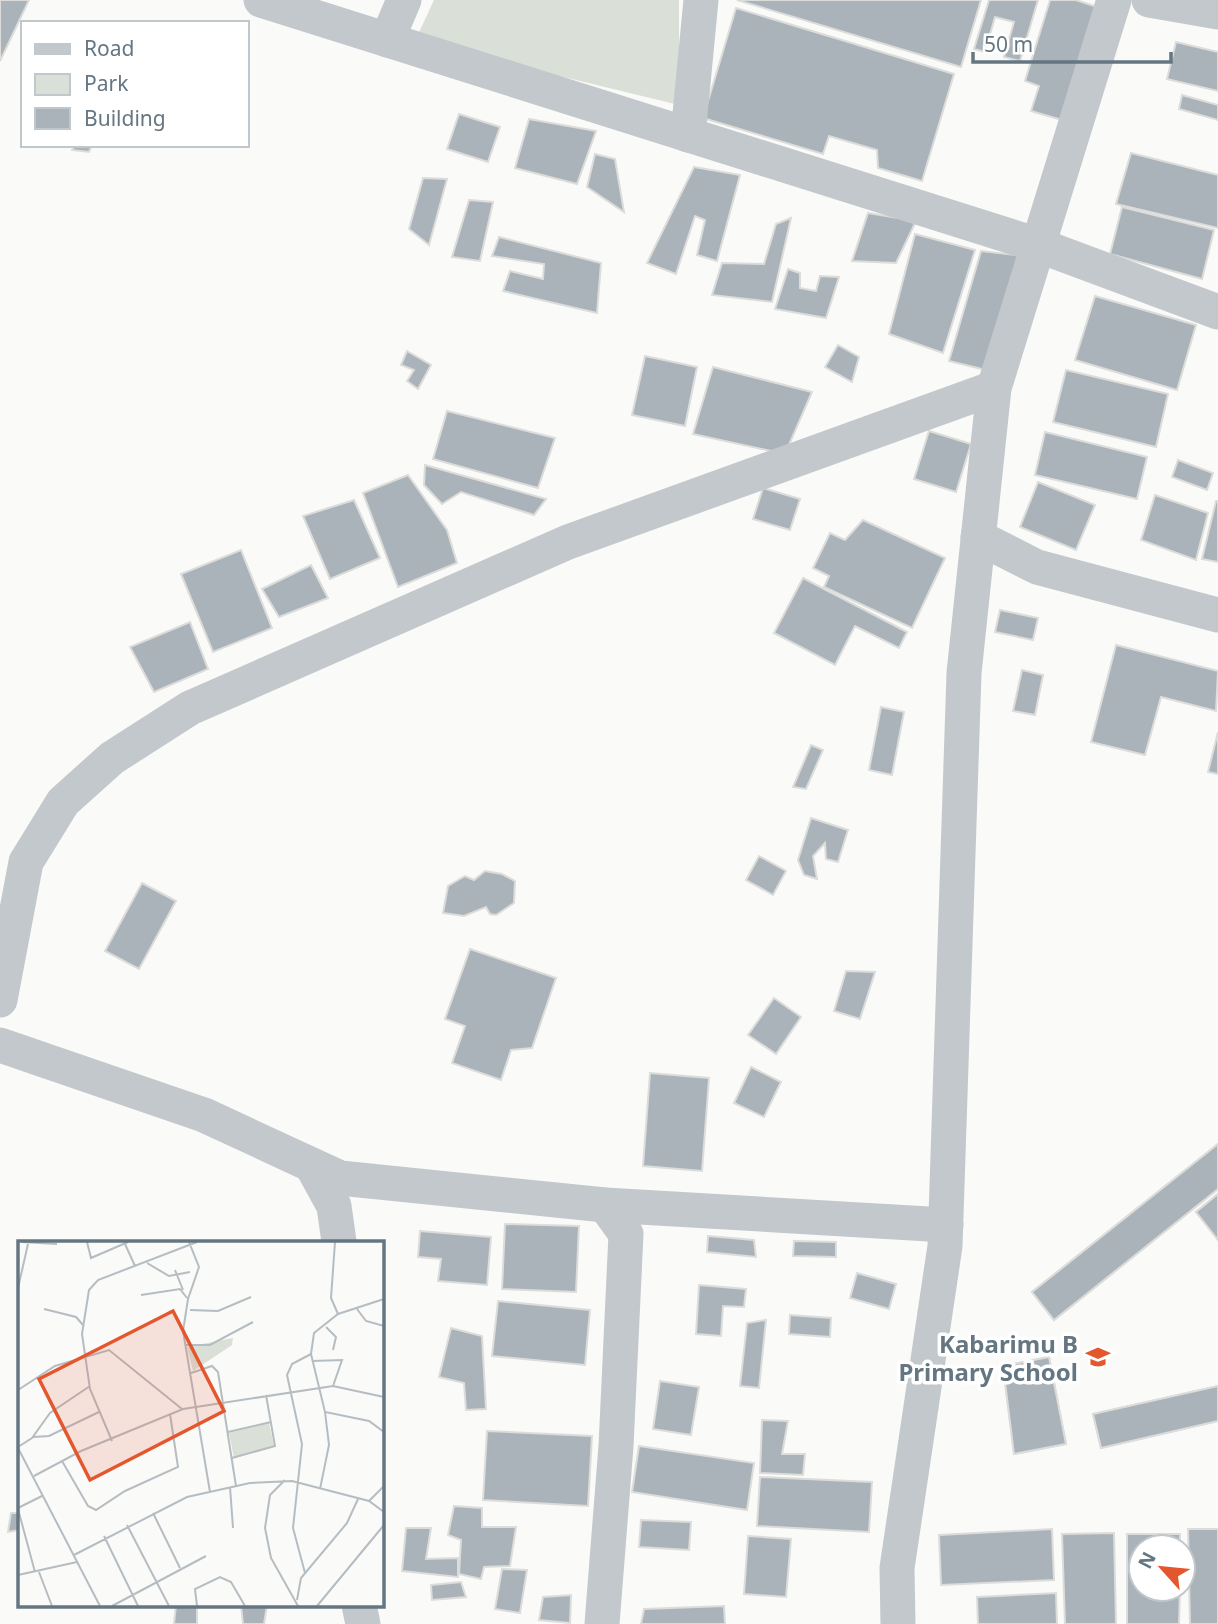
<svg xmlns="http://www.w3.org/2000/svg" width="1218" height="1624" font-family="'Noto Sans',sans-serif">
<rect width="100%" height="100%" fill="#fafaf8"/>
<path fill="#dadfd7" d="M434 0H679V105L415 41Z"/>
<g fill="#aab3b9" stroke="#dcdcda" stroke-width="2">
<path d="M0 0H29L0 61Z"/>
<path d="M737 0H981L961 67Z"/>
<path d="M989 0H1038L1020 61 1004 57 1014 22 995 17 985 52 974 49Z"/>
<path d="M1050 0H1076L1097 7 1062 120 1031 111 1039 86 1025 81Z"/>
<path d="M736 8 954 74 922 181 878 168 877 150 829 136 823 154 703 118Z"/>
<path d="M1176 42 1218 52V91L1167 79Z"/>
<path d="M1182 95 1218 105V120L1179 109Z"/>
<path d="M459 114 500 127 488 162 447 149Z"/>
<path d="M529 119 596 131 577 184 515 168Z"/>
<path d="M75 145H92L89 152 72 150Z"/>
<path d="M1131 153 1218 175V228L1116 204Z"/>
<path d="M595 154 615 159 624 212 587 187Z"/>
<path d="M694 167 740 175 717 261 697 255 705 220 695 216 676 274 647 263Z"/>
<path d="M423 178 447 179 429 245 409 229Z"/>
<path d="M469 200 493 202 480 261 452 257Z"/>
<path d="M1122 207 1214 230 1202 279 1110 254Z"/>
<path d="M868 213 916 221 896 263 852 261Z"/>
<path d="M791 218 772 302 712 295 722 263 764 264 776 224Z"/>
<path d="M915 234 975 250 943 353 889 334Z"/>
<path d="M499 237 601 263 597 313 503 291 510 271 543 279 544 264 492 256Z"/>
<path d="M981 251 1034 257 986 370 949 361Z"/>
<path d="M788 269 800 273V288L816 291 820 276 839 277 826 318 775 309Z"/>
<path d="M1095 296 1196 325 1177 390 1075 360Z"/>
<path d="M838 345 859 357 852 382 825 367Z"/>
<path d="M407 351 431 365 418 389 407 381 414 370 401 365Z"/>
<path d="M645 356 697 367 685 426 632 415Z"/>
<path d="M713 367 812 392 785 454 693 434Z"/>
<path d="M1066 370 1168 394 1156 447 1053 422Z"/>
<path d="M447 411 555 438 538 488 433 459Z"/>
<path d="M929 431 971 444 956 492 914 479Z"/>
<path d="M1045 432 1147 457 1137 499 1035 475Z"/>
<path d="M1178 460 1213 473 1207 490 1172 477Z"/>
<path d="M425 465 546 499 534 515 461 492 442 504 424 485Z"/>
<path d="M408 475 447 530 457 563 398 587 363 493Z"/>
<path d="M1038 482 1095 505 1076 550 1020 527Z"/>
<path d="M763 488 800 499 790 530 753 519Z"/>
<path d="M1155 495 1208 513 1196 560 1141 540Z"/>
<path d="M354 500 380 558 330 579 303 516Z"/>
<path d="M1216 501H1218V562L1202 559Z"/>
<path d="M863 520 945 558 912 628 824 587 829 576 813 568 830 533 845 540Z"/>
<path d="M241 550 272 628 213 652 181 574Z"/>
<path d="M311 565 328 598 279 617 262 589Z"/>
<path d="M803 578 907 632 899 648 855 626 835 665 774 633Z"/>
<path d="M1000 610 1038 618 1033 640 995 632Z"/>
<path d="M190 622 208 669 154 692 130 647Z"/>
<path d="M1116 645 1218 671 1216 711 1161 697 1145 755 1091 742Z"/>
<path d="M1022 670 1043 675 1035 715 1013 711Z"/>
<path d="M881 707 904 712 892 775 869 770Z"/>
<path d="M1218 732V774L1208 772Z"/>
<path d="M811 745 823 750 806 789 793 787Z"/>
<path d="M811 818 848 830 838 862 826 859 825 843 813 856 817 879 804 875 798 860Z"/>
<path d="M759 856 786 871 773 895 746 880Z"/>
<path d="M485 871 502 874 515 881 514 903 496 915 490 914 486 907 464 916 443 913 448 886 465 876 474 880Z"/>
<path d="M142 883 176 901 139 969 105 951Z"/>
<path d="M470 949 556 978 532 1048 511 1050 501 1080 452 1063 465 1026 445 1019Z"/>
<path d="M846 971 875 972 860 1019 834 1011Z"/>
<path d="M774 998 801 1017 776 1054 748 1035Z"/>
<path d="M751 1067 781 1082 764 1117 734 1103Z"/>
<path d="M650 1073 709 1078 702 1171 643 1166Z"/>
<path d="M1218 1144V1189L1054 1320 1032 1292Z"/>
<path d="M1218 1144V1189L1054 1320 1032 1292Z"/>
<path d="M1218 1194V1240L1196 1212Z"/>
<path d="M1218 1194V1240L1196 1212Z"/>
<path d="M505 1224 579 1226 576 1292 502 1289Z"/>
<path d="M420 1231 491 1237 487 1285 438 1281 441 1259 418 1257Z"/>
<path d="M708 1236 754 1240 756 1257 707 1252Z"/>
<path d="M794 1241 836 1242V1257L793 1256Z"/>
<path d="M857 1273 896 1284 889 1309 850 1298Z"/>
<path d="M699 1285 746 1289 744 1307 723 1306 721 1336 696 1334Z"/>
<path d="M498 1301 590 1310 585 1365 492 1356Z"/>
<path d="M790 1315 831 1318 830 1337 789 1334Z"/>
<path d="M766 1320 759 1388 740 1386 747 1323Z"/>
<path d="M451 1328 482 1336 486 1409 466 1410 464 1383 439 1377Z"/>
<path d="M1049 1357 1066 1444 1014 1454 1003 1366Z"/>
<path d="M1049 1357 1066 1444 1014 1454 1003 1366Z"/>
<path d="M660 1381 699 1387 691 1435 653 1429Z"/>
<path d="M1218 1386V1421L1101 1448 1093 1414Z"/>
<path d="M1218 1386V1421L1101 1448 1093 1414Z"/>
<path d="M762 1420 788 1421 782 1454H805L803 1475 760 1473Z"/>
<path d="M487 1431 592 1436 588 1506 483 1500Z"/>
<path d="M639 1446 754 1463 747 1510 632 1492Z"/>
<path d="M760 1477 872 1482 869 1532 757 1526Z"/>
<path d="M454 1506 482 1508V1527H516L510 1566 484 1567 481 1579 459 1574 461 1540 448 1535Z"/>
<path d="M11 1513H19V1530L8 1532Z"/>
<path d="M641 1520 691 1522 689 1550 639 1547Z"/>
<path d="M406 1528H431L426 1559 458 1558V1577L402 1571Z"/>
<path d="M1052 1529 1054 1580 941 1585 939 1535Z"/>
<path d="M1188 1529H1218V1624H1190Z"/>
<path d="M1114 1533 1116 1624H1065L1062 1534Z"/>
<path d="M1127 1534H1180V1547H1141V1589H1180L1179 1624H1127Z"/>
<path d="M748 1536 791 1539 786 1597 744 1594Z"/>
<path d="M502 1569 527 1570 520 1613 495 1609Z"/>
<path d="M461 1582 466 1597 432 1600 431 1585Z"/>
<path d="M1056 1593 1057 1624H978L977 1597Z"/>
<path d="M571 1595 570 1623 539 1620 543 1597Z"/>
<path d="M176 1605H197V1624H174Z"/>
<path d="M241 1605H267L264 1624H243Z"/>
<path d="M724 1606 725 1624H641L644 1609Z"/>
</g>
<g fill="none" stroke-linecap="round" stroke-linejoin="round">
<g stroke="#c3c8cc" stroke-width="35">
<path d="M261 0 1038 245 1218 312"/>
<path d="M1149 0 1218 12"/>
<path d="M387 40 404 0"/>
<path d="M688 135 701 0"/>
<path d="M978 537 1037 567 1218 615"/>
<path d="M0 1000 26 862 63 802 112 758 190 708 568 542 994 388"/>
<path d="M0 1045 204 1115 340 1178 605 1205 946 1225"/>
<path d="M312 1166 334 1206 339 1242"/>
<path d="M359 1605 363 1624"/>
<path d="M602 1624 616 1446 626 1234 605 1205"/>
<path d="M898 1624 897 1568 945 1246 964 673 994 388 1114 0"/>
</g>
</g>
<defs>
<g id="school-bare" transform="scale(1.89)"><path d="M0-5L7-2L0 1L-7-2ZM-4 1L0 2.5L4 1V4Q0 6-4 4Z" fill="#e4572e" stroke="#fff" stroke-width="2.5" paint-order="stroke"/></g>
</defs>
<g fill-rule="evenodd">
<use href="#school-bare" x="1098" y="1357"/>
</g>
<g text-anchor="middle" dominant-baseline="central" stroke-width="7" stroke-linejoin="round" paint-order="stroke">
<g font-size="24" font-weight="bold" fill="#657683" stroke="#fff" text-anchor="end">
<text x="1078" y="1343">Kabarimu B<tspan x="1078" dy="28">Primary School</tspan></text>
</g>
</g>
<g transform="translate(18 1241)">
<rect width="366" height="366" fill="#fafaf8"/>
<path d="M215 97 214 104 175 130 169 106ZM251 182 256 205 216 217 211 192Z" fill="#dadfd7"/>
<path fill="none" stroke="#b5bdc2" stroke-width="2" d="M4 1 39 3M69 1 73 17 110 1M171 1 181 26 170 58 165 90 192 251M317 1 313 57 320 73M107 3 117 25M129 22 151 35 172 31M157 29 165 49M0 47 10 3M123 54 162 48 169 57M26 68 58 76 65 84M339 68 348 80 366 85M172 69 200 70 233 56M308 86 318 96 315 109M168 104H192L235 81M293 113 307 171 351 180 366 191M294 120 324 119 315 145M173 132 194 125 200 131 218 245M0 149 37 125 91 109 164 168M210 191 253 181M15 196 31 195 81 171M94 200 72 148 64 93 71 49 80 39 179 1M0 206 14 197 32 172 72 145M0 207 82 365M214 217 257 205 248 154M44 220 70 265 78 269 107 250 160 226 152 173M16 235 63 210 165 168 315 145 366 156M267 239 252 254 247 287 253 317 280 365M212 246 215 287M302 248 311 204 307 171M351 260 366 245M0 267 24 255M0 268 17 331M135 272 162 327M109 284 151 365M86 295 120 365M56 314 169 256 232 242 274 240 351 260 366 271M21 331 34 365M287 332 275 287 284 203 269 134 274 123 293 113 296 92 320 73 366 58M0 334 59 321M279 359 283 337 329 282 340 258M94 365 188 315M179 365 177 348 202 336 213 341 227 365M299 365 366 284"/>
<path fill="#e4572e" fill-opacity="0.15" stroke="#e4572e" stroke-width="3.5" d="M155 70 206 170 72 239 21 138Z"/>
<rect width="366" height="366" fill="none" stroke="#657683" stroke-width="3.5"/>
</g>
<rect x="21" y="21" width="228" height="126" fill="#ffffff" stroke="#c1c8cd" stroke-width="2"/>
<rect x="35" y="44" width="35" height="10" fill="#c3c8cc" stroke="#c1c8cd" stroke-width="2"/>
<text x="84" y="56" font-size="21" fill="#657683">Road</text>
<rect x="35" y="74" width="35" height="21" fill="#dadfd7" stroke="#c1c8cd" stroke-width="2"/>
<text x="84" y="91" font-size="21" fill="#657683">Park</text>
<rect x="35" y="108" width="35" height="21" fill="#aab3b9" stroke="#c1c8cd" stroke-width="2"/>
<text x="84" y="126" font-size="21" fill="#657683">Building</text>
<g transform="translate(1162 1568) rotate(297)"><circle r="33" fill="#ffffff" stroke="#c1c8cd" stroke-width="2"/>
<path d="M0-5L12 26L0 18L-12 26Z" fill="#e4572e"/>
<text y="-10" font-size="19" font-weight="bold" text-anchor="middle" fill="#657683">N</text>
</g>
<path d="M973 52v10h198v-10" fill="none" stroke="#657683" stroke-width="3.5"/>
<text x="984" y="52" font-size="21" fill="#657683" stroke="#ffffff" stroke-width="5" paint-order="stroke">50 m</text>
</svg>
